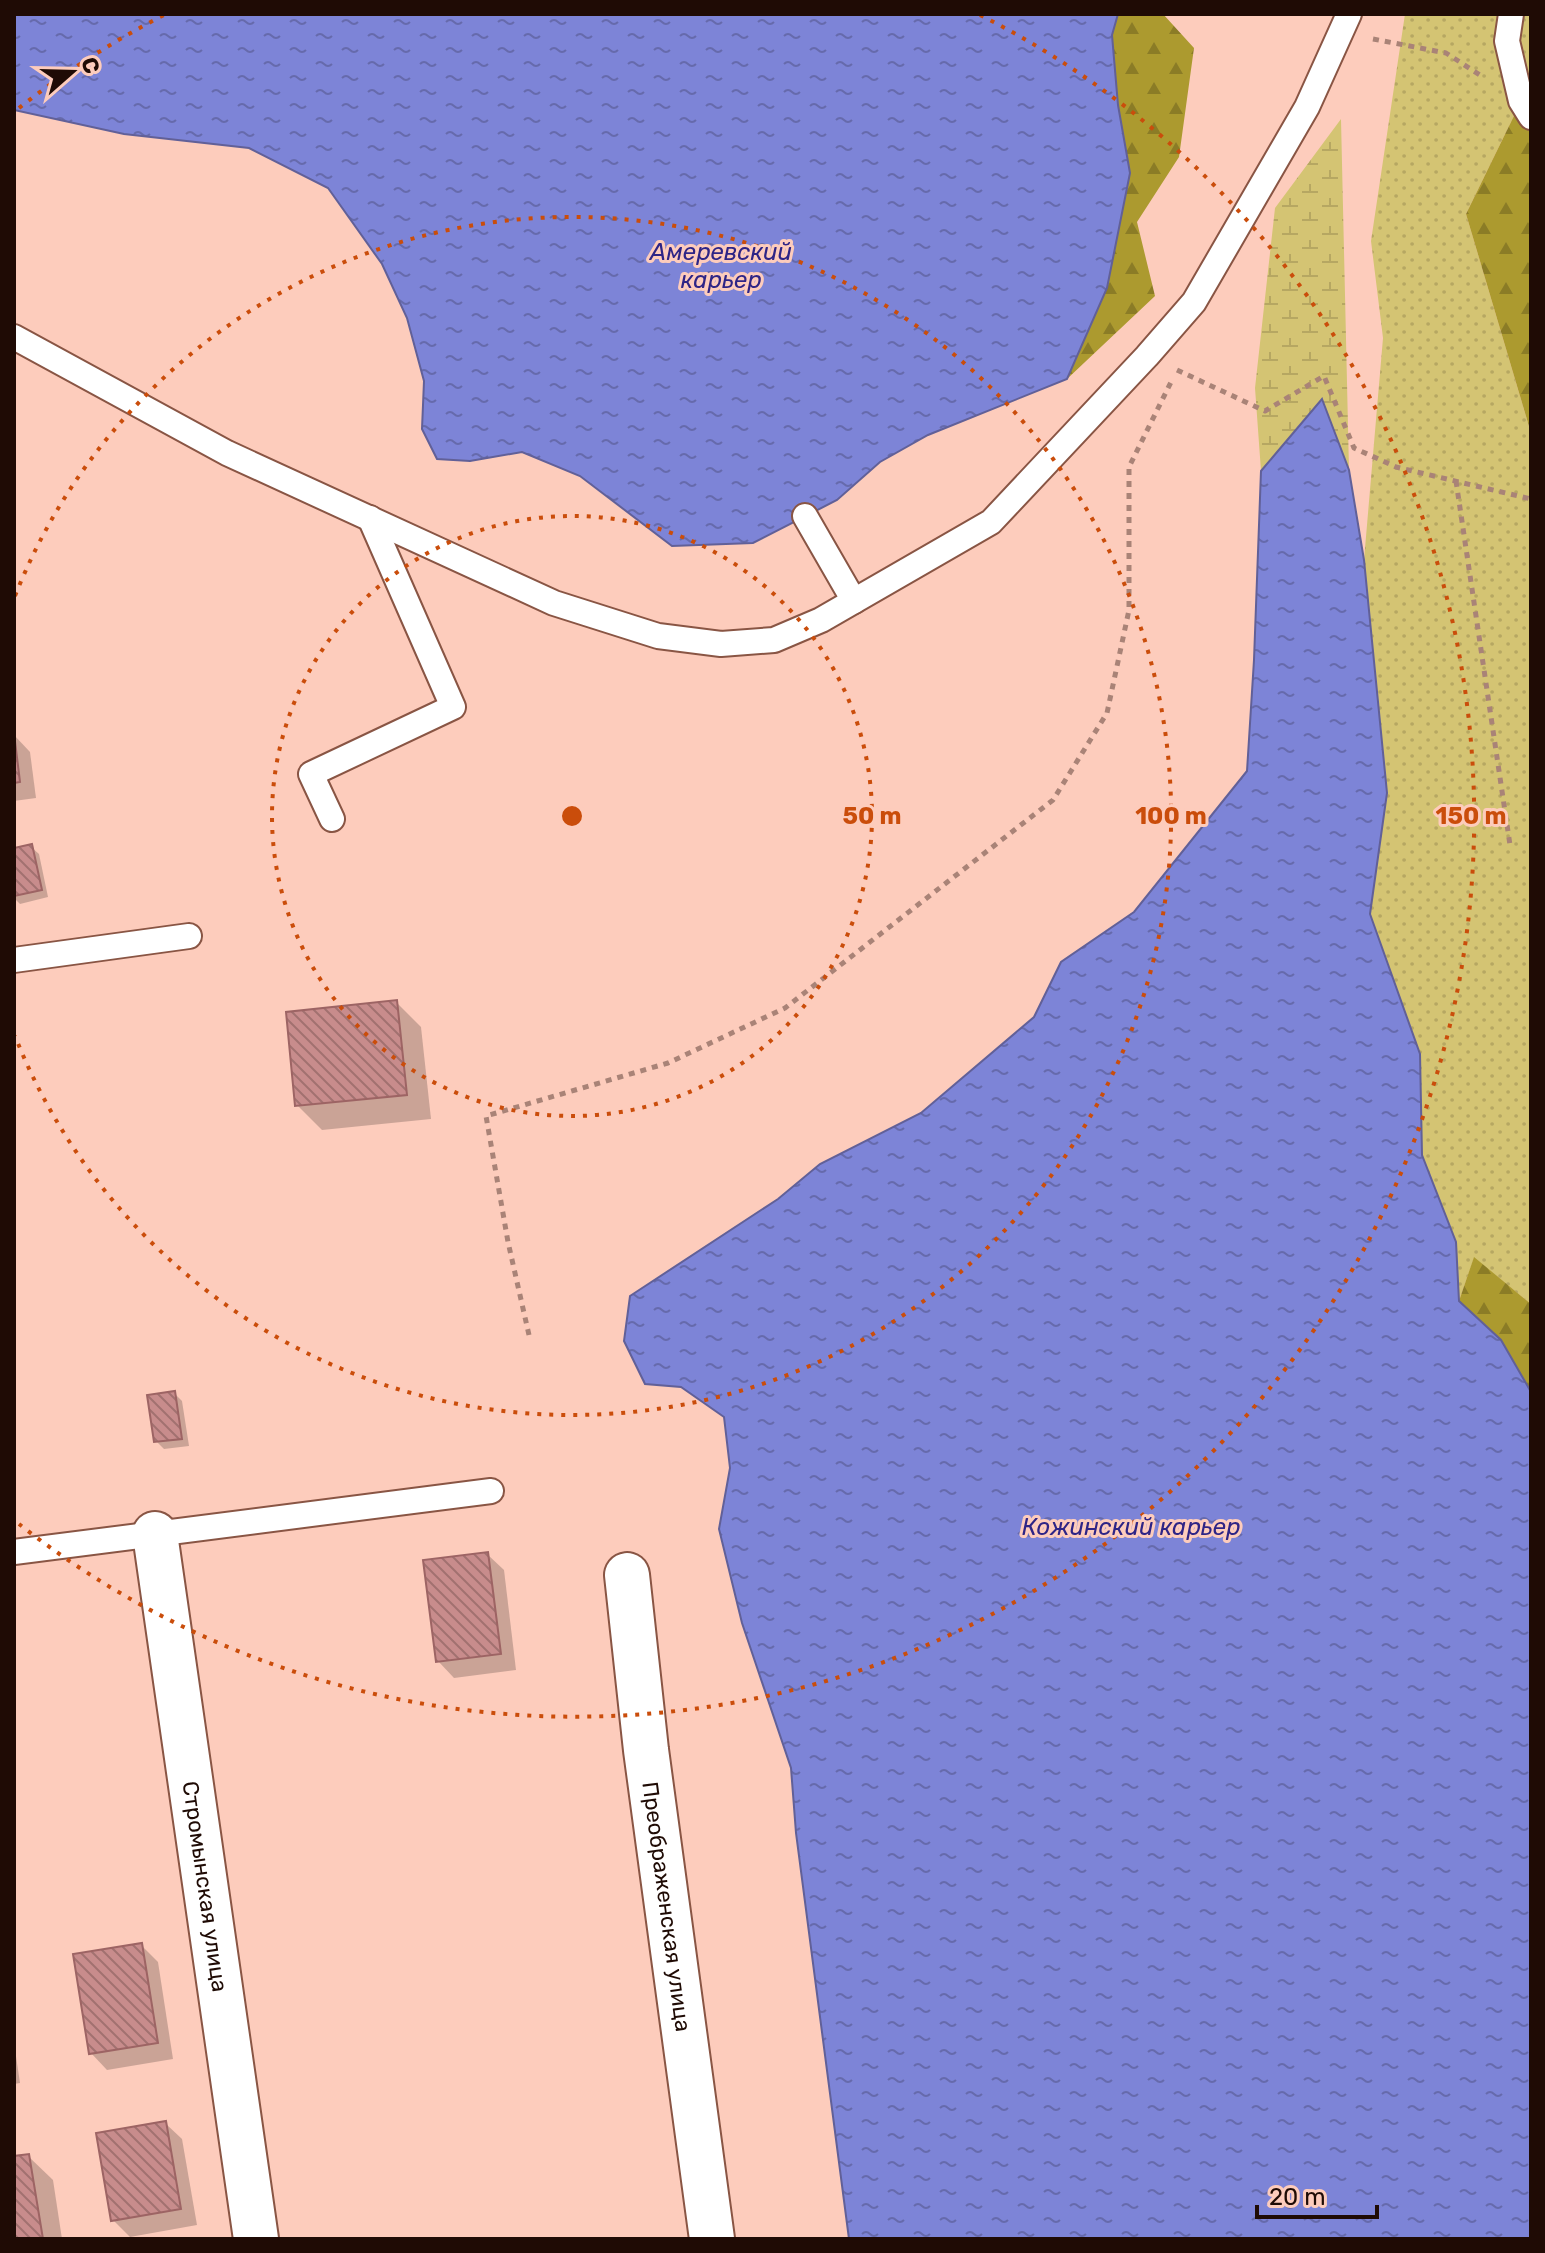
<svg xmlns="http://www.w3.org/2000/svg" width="1545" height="2253" font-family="Rubik,sans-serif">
<defs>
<pattern id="grass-dots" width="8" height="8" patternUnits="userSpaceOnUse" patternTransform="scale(2)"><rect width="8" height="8" fill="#d4c473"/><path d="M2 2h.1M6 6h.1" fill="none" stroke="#b6a762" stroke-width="1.8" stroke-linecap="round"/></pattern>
<pattern id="forest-firs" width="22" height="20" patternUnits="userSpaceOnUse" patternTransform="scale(2)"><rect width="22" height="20" fill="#ac9a2f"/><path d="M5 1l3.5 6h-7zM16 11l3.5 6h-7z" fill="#8b7c26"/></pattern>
<pattern id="wetland-marsh" width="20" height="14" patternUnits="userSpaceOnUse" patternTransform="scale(2)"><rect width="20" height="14" fill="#d4c473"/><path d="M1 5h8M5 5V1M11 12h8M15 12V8" fill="none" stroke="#b6a762"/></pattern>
<pattern id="water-ripples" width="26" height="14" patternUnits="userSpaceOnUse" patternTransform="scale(2)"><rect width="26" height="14" fill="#7d84d7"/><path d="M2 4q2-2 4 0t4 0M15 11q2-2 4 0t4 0" fill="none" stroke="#666aac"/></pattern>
<pattern id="building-back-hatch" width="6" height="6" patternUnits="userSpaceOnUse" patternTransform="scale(2)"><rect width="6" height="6" fill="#c88c8c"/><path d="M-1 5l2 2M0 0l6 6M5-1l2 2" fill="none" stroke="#a27170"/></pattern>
</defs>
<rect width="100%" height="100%" fill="#fdccbc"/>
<path fill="url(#grass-dots)" d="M1405 14H1531V81L1466 214 1531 433V1304L1474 1258 1459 1301 1456 1241 1422 1155 1420 1054 1370 914 1387 793 1364 560 1383 338 1371 241Z"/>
<g fill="url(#forest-firs)">
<path d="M1118 14H1163L1194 48 1179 157 1137 222 1155 296 1067 379 1107 288 1130 173 1118 105 1112 35Z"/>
<path d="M1531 81V433L1466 214Z"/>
<path d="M1474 1257 1531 1304V1392L1501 1340 1459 1301Z"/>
</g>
<path fill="url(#wetland-marsh)" d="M1341 119 1349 470 1322 400 1261 471 1255 388 1275 208Z"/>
<g fill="url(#water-ripples)" stroke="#616098" stroke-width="2">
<path d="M14 14H1118L1112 35 1118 105 1130 173 1107 288 1067 379 928 435 880 462 837 500 753 543 672 546 580 476 522 452 470 461 437 459 422 429 424 381 407 318 382 264 328 188 249 148 124 134 14 110Z"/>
<path d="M1322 399 1349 470 1364 560 1387 793 1370 914 1420 1054 1422 1155 1456 1242 1459 1301 1501 1340 1531 1392V2239H849L796 1833 791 1768 742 1623 719 1529 730 1468 724 1417 681 1387 645 1384 624 1341 630 1296 778 1199 820 1164 921 1113 1034 1017 1061 962 1134 912 1247 771 1254 660 1261 471Z"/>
</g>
<g fill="#0003">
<path d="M14 735 30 752 36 798 14 801Z"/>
<path d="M31 847 39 854 48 897 20 904 14 898V850Z"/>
<path d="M396 1002 421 1027 431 1119 322 1130 297 1105Z"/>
<path d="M174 1393 182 1401 189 1446 164 1449 156 1441Z"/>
<path d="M487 1554 504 1570 516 1670 454 1678 438 1661Z"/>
<path d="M141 1945 158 1962 173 2059 107 2070 91 2053Z"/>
<path d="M14 2043 20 2083 14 2084Z"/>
<path d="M165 2123 182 2139 197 2225 130 2237 113 2220Z"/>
<path d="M28 2156 53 2180 62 2239H14V2158Z"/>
</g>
<g fill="url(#building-back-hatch)" stroke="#9d6464" stroke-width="2">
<path d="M14 733 20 782 14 783Z"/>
<path d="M32 844 42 890 14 896V848Z"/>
<path d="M397 1000 407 1095 295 1106 286 1012Z"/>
<path d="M175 1391 182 1439 154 1442 147 1395Z"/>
<path d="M488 1552 501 1654 436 1662 423 1560Z"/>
<path d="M142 1943 158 2043 89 2054 73 1954Z"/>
<path d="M166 2121 181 2209 111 2221 96 2133Z"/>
<path d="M29 2154 43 2239H14V2156Z"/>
</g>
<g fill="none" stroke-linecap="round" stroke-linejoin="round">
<g stroke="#895544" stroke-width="28">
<g id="lane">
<path d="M1511 14 1507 41 1521 101 1531 117"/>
<path d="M14 337 227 453 554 603 658 636 721 644 774 640 821 620 991 522 1147 356 1194 302 1307 107 1349 14"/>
<path d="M805 516 854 601"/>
<path d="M332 819 311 774 453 707 370 518"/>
<path d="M14 960 189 936"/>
<path d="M14 1552 491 1491"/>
</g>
</g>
<g stroke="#895544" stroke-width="48">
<g id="street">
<path id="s1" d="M155 1534 256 2239"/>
<path id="s2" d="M627 1575 646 1750 712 2239"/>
</g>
</g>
<g stroke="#a98377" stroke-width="5" stroke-dasharray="6 6" stroke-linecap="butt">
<path d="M1373 39 1446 53 1483 77"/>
<path d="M1177 370 1265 411 1324 376 1354 448 1396 467 1531 499"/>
<path d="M1456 481 1510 845"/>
<path d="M529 1335 508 1242 486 1116 668 1063 785 1008 1053 800 1107 713 1129 610V467L1173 378"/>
</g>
<use href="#lane" stroke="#fff" stroke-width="24"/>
<use href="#street" stroke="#fff" stroke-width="44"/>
</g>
<g fill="none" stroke="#ca4d0b" stroke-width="4" stroke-dasharray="4 8">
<circle cx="572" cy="816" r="300"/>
<path d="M15 596A599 599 0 1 1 15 1036"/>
<path d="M19 108A899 899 0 0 1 164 15M980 15A899 899 0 1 1 19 1524"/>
</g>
<g text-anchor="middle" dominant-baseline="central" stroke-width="6" stroke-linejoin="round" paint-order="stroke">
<g font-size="22" fill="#1f0b05" stroke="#fdccbc">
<text stroke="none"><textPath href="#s1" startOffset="356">Стромынская улица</textPath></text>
<text stroke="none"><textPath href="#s2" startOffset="334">Преображенская улица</textPath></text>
</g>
<g font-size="24" font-style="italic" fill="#2e2486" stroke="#fdccbc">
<text x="721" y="252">Амеревский<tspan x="721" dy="28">карьер</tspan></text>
<text x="1131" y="1527">Кожинский карьер</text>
</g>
</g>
<circle cx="572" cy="816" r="12" fill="#ca4d0b" stroke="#fdccbc" stroke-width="4"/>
<g font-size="24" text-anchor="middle" font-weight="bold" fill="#ca4d0b" stroke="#fdccbc" stroke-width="6" stroke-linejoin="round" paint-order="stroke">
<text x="872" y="824">50 m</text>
<text x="1171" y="824">100 m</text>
<text x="1471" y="824">150 m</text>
</g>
<rect width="1545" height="2253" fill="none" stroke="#1f0b05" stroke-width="32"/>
<g transform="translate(72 72) rotate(70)" stroke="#fdccbc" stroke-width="6" paint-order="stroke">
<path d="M0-6L14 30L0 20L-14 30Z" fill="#1f0b05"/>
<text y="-12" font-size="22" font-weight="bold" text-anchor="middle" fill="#1f0b05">С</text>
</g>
<path d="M1257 2205v12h120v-12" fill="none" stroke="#1f0b05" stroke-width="4"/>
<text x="1269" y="2205" font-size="24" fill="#1f0b05" stroke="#fdccbc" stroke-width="6" paint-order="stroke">20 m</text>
</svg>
